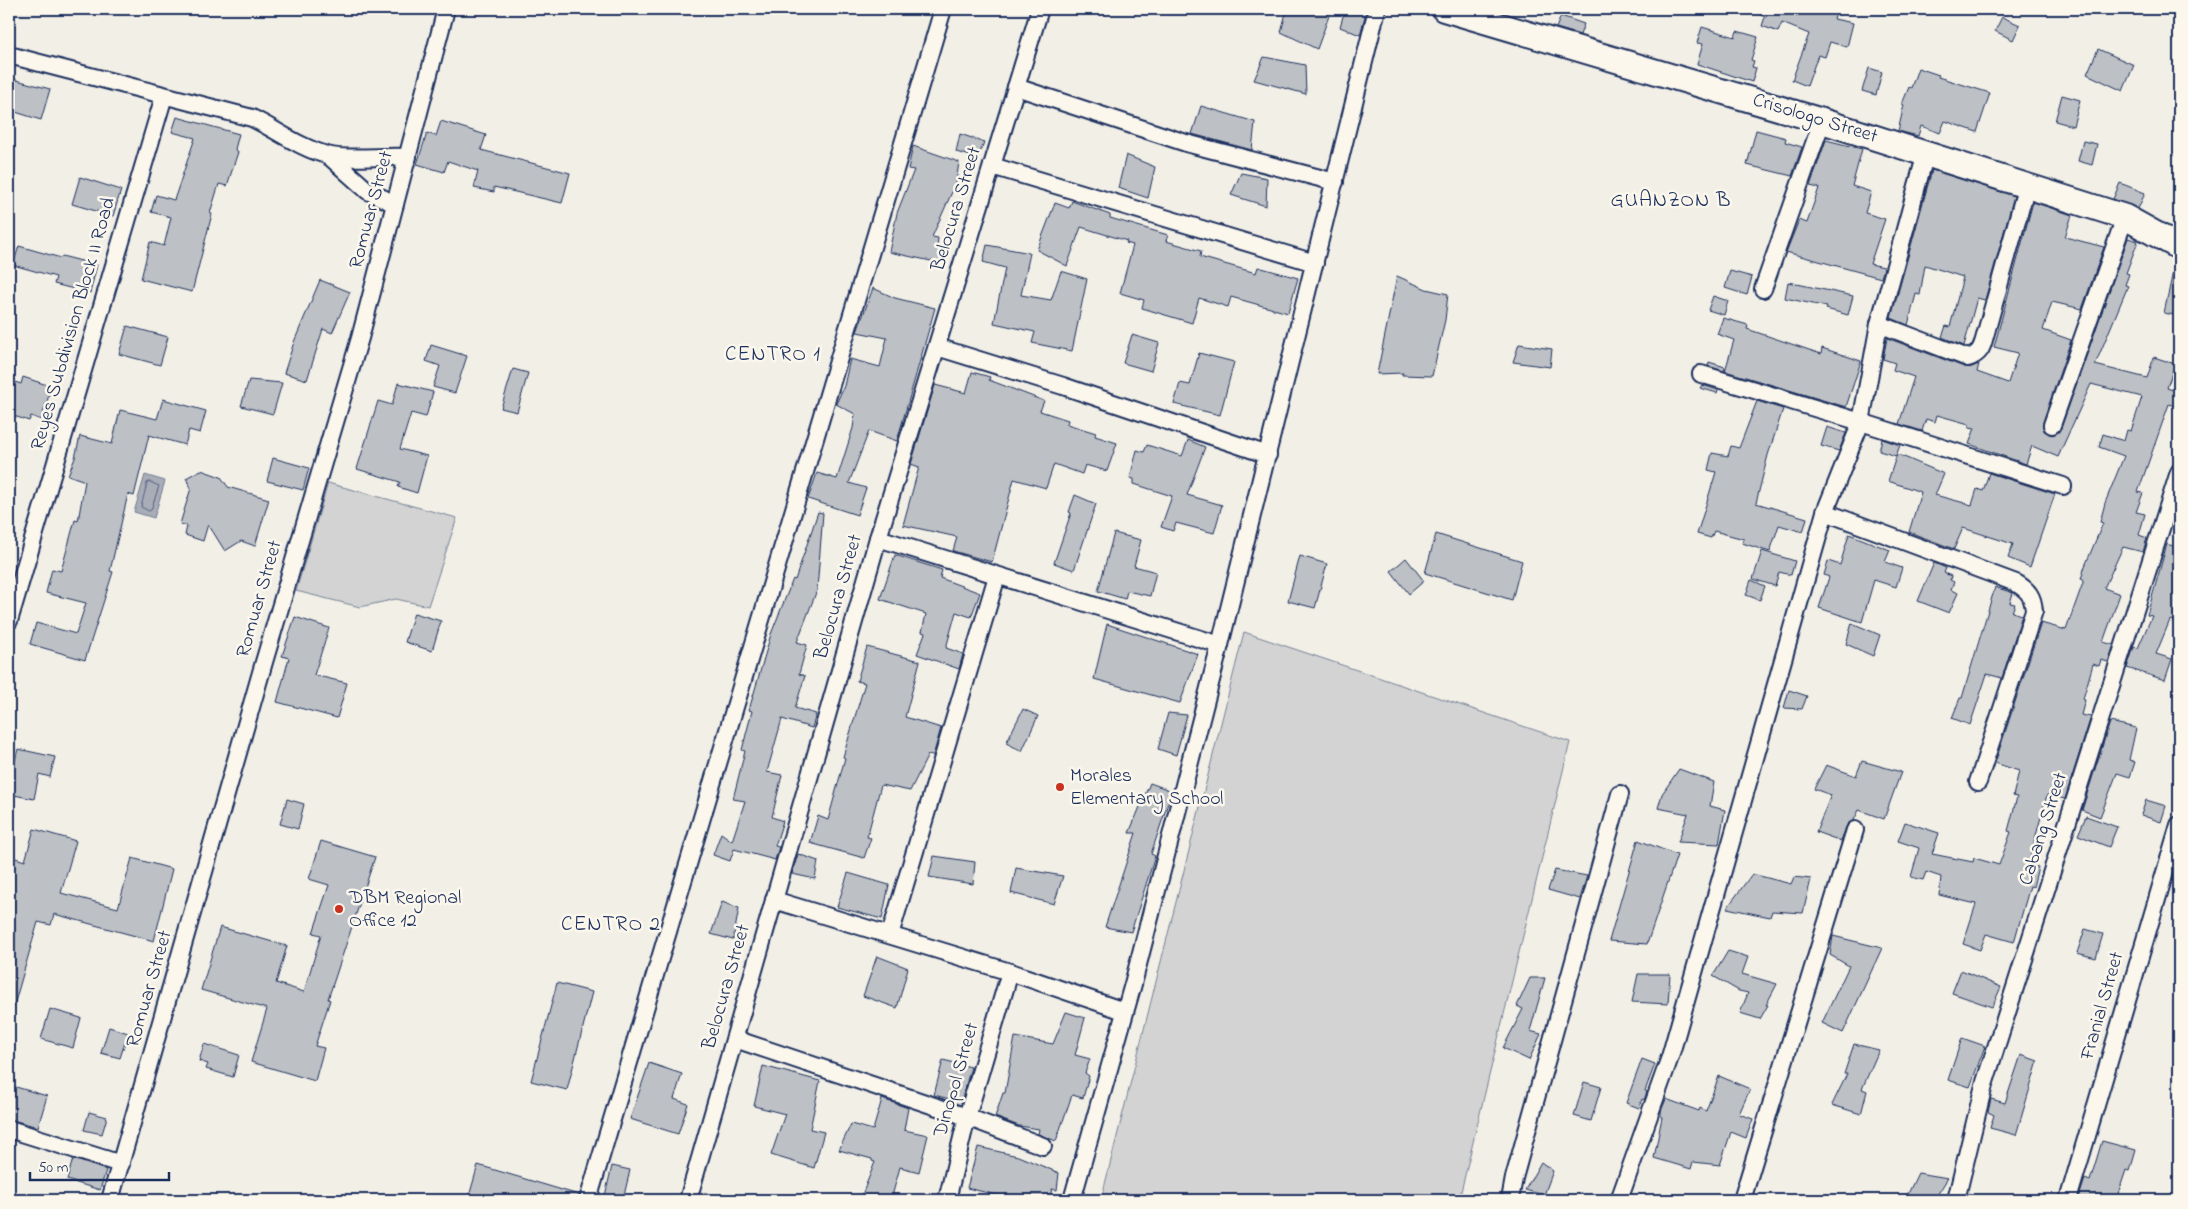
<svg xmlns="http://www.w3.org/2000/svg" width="2188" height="1209" font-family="'Indie Flower',sans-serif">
<rect width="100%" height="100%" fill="#f2efe6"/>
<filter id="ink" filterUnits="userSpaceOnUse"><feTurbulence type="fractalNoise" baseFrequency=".02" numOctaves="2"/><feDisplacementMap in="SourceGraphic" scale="10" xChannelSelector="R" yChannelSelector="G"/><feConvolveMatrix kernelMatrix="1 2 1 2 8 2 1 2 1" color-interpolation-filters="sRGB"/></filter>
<g filter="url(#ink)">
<g fill="#d2d3d2" stroke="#768198">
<path d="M328 483 457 518 428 606 396 599 360 607 296 591Z"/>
<path d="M1244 632 1570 742 1459 1200H1101Z"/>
</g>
<path fill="#a9adb7" stroke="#707b93" d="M145 475 165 481 154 518 134 512Z"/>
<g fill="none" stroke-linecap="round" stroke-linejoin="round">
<path stroke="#546182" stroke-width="1" d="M150 482 159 486 151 510 149 511 141 507 147 483Z"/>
</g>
<g fill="#bdc0c4" stroke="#1b2f5e">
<path d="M1287 9H1319L1330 13 1317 49 1281 32Z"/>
<path d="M1345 9H1367L1360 35 1340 27Z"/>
<path d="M1747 9H1808L1820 13 1821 9H1838L1834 19 1853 23 1847 47 1830 42 1825 57 1818 55 1807 86 1792 80 1809 34 1782 23 1778 32 1762 26 1765 17Z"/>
<path d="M1561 16 1584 24 1580 35 1556 28Z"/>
<path d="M2002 17 2020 25 2013 40 1995 31Z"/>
<path d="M1702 27 1735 37 1737 31 1758 37 1751 60 1754 61 1752 67 1756 68 1752 82 1697 64 1703 44 1697 43Z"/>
<path d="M2098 49 2134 65 2123 91 2087 74Z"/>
<path d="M1264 57 1305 65 1306 94 1254 80Z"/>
<path d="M1869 68 1882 72 1876 95 1862 91Z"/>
<path d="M1918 68 1939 75 1938 77 1990 93 1977 132 1945 121 1940 133 1921 126 1918 136 1898 131 1904 105 1902 104 1909 87 1911 88Z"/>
<path d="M9 78 50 89 41 120 9 110Z"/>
<path d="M2062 95 2080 100 2073 126 2055 121Z"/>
<path d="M1201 106 1255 122 1252 150 1192 134Z"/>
<path d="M177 117 239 134 235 149 238 152 227 186 219 184 210 213 212 214 192 292 141 279 150 242 164 246 171 217 151 212 156 195 174 200 195 138 172 132Z"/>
<path d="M441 121 486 135 481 150 570 173 562 203 494 187V192L474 188 478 171 448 161 444 172 417 164 427 133 436 136Z"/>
<path d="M1756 130 1786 138 1785 142 1802 147 1792 176 1747 165Z"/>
<path d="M960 134 984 142 978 158 956 152Z"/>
<path d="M1826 140 1862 149 1852 186 1871 192 1865 213 1885 219 1870 264 1884 267 1881 278 1786 252 1799 220 1807 223 1819 188 1810 186Z"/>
<path d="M2083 141 2097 144 2092 165 2078 161Z"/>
<path d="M913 146 959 162 956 183 932 237 938 238 937 247 946 250 945 264 889 252 897 213 914 170 908 169Z"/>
<path d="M1126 155 1155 167 1148 198 1118 188Z"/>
<path d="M1932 170 2014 196 1985 300 1977 298 1964 346 1942 337 1946 326 1950 327 1963 277 1925 265 1920 295 1916 294 1908 325 1891 318Z"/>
<path d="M1241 173 1267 178 1266 206 1231 195Z"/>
<path d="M80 177 121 190 113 216 72 204Z"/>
<path d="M2120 183 2145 193 2138 209 2113 199Z"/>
<path d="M1072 201 1110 215V218L1168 235 1166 241 1201 251 1200 257 1256 273 1258 267 1298 278 1288 313 1231 297 1228 307 1199 298 1192 323 1142 308 1144 300 1120 293 1133 245 1126 243 1127 241 1081 227 1067 266 1037 250 1055 203 1069 208Z"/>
<path d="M2033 202 2072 215 2065 237 2104 247 2082 309 2052 302 2043 330 2071 340 2043 422 2044 431 2053 435 2061 428 2128 238 2138 241 2126 273 2129 274 2125 285 2128 286 2095 365 2147 378 2154 357 2175 364 2167 388 2179 392V408L2169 404 2138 492 2143 493 2136 512 2145 514 2139 535 2147 538 2143 552 2123 547 2104 588 2120 594 2103 642 2114 645 2108 662 2101 660 2099 666 2093 664 2083 699 2085 700 2081 715 2091 717 2065 799 2047 795 2028 865 2038 867 2033 887 2030 886 2014 942 1986 934 1980 950 1963 944 1976 904 1939 895 1941 877 1926 872 1923 880 1911 877 1919 848 1898 841 1905 822 1939 833 1932 854 1973 862 1974 858 1999 865 2011 832 2008 831 2017 797 2013 796 2019 771 1995 763 2041 623 2066 630 2084 580 2081 579 2085 566 2103 523 2100 522 2105 503 2124 456 2099 447 2103 434 2124 441 2127 430 2131 431 2142 397 2091 384 2058 457 2032 446 2026 464 1969 444 1975 428 1969 427V424L1937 415 1935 422 1926 419 1922 431 1899 424 1914 377 1893 370 1895 363 1883 359 1887 338 1964 367H1972L1979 364 1977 372 2008 383 2018 353 1994 347Z"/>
<path d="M987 245 1030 253 1021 295 1051 300 1061 271 1087 279 1072 351 1032 343 1035 332 994 323 1005 268 983 262Z"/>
<path d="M19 246 61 258 62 256 97 265 90 293 54 284 56 277 13 265Z"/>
<path d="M1730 271 1752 277 1747 295 1725 288Z"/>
<path d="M2173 272H2179V316L2164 313Z"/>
<path d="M1397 276 1426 289 1448 294 1445 320 1432 376 1402 375 1403 373 1377 374Z"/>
<path d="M320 280 350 292 332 333 323 329 307 380 284 373 294 342Z"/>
<path d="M1788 282 1853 296 1848 315 1826 309 1827 307 1785 298Z"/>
<path d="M873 288 895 298 935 308 897 441 869 431 849 483 866 488 857 515 808 499 817 473 837 479 853 428 855 414 836 404 844 386 850 359 880 367 887 338 857 332Z"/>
<path d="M1713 296 1728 301 1724 315 1708 310Z"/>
<path d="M1723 318 1748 325 1747 329 1821 354 1822 348 1861 361 1846 407 1725 371 1734 340 1717 334Z"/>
<path d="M127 326 168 337 160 365 119 354Z"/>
<path d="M1132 335 1159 343 1151 371 1123 363Z"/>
<path d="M1519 344 1552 349 1550 367 1513 362Z"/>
<path d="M431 345 467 356 455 393 433 387 440 366 426 361Z"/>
<path d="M1199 353 1234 362 1220 415 1174 404 1180 383 1190 385Z"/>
<path d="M1709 362 1725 367 1724 371 1708 366Z"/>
<path d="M513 369 528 373 517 412 501 408Z"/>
<path d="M972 372 990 377 989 380 1044 401 1040 411 1068 420 1067 424 1096 433 1095 436 1117 443 1107 471 1085 465 1082 474 1054 464 1046 488 1014 479 992 562 953 551 957 537 903 525 919 467 911 464 935 385 966 393Z"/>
<path d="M23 377 47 385 45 391 50 392 41 420 31 416 29 421 11 415 13 411 9 410V380L21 384Z"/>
<path d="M249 380 282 383 273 414 241 406Z"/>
<path d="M398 383 433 392 426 417 411 413 400 449 427 456 417 493 398 487 400 482 357 469 378 401 392 405Z"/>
<path d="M1702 385 1718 390 1717 393 1700 388Z"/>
<path d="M163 399 206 411 200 433 189 430 185 445 149 435 134 496 128 494 110 571 113 572 85 660 30 644 36 623 76 634 86 603 46 593 52 569 61 571 75 520 78 521 85 481 68 475 75 458 80 436 112 444 120 410 157 419Z"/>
<path d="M1757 401 1783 409 1768 455 1756 503 1807 518 1803 532 1779 525 1770 552 1742 543 1744 539 1714 531 1711 538 1697 534 1716 472 1708 470 1712 453 1728 456 1731 446 1739 448Z"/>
<path d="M1827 427 1846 433 1839 451 1821 446Z"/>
<path d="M1882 439 1900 445 1896 456 1879 451Z"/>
<path d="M1188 440 1205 447 1187 495 1222 505 1214 533 1176 523 1173 531 1161 527 1172 496 1134 484V479L1130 478 1137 450 1144 452 1147 445 1182 456Z"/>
<path d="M1897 454 1944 474 1935 495 1972 505 1977 489 1983 491 1989 473 2055 494 2030 567 2008 558 2013 544 1963 528 1954 549 1909 532 1921 492 1888 481Z"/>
<path d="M273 458 309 468 303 490 267 481Z"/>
<path d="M201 470 221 477 228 487 269 499 255 546 241 541 225 551 208 524 203 541 185 535 187 526 180 524 191 488 186 478Z"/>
<path d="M1075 495 1096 504 1074 570 1054 563 1071 513 1069 512Z"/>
<path d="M818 512 823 513 817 590 797 642 807 645 799 674 805 676 795 708 816 714 812 728 782 719 767 772 782 775 772 817 783 821 775 846 779 847 775 860 734 849 730 861 713 855 721 833 732 841 745 801 733 799 745 751 742 750 752 711 749 710 771 634 793 579 795 580Z"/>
<path d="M1114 533 1141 540 1134 566 1156 572 1150 596 1127 591 1125 599 1098 591Z"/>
<path d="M1436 534 1522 561 1512 600 1425 573Z"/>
<path d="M1849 534 1890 550 1885 562 1902 568 1896 587 1874 580 1862 622 1819 608 1829 577 1824 575 1828 561 1840 565Z"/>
<path d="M2167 544 2179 548V623L2170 620 2156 654 2172 659 2165 680 2127 668 2134 647 2138 648 2152 616 2147 615Z"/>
<path d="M1762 551 1795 561 1791 575 1779 572 1775 586 1753 579Z"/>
<path d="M895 555 942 570 940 578 980 593 971 617 956 612 946 648 963 654 959 669 917 654 925 633 922 632 926 614 880 599Z"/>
<path d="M1300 556 1327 564 1315 608 1288 601Z"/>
<path d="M1406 558 1424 581 1409 594 1391 571Z"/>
<path d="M1934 563 1946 568 1944 573 1951 576 1950 580 1954 582 1951 590 1958 593 1949 613 1918 601Z"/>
<path d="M1751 580 1765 586 1760 600 1746 595Z"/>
<path d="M1995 587 2013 593 2010 603 2015 604 2012 612 2022 615 2002 678 1987 674 1970 725 1952 718 1960 698H1962Z"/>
<path d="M414 613 441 621 432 651 405 642Z"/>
<path d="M295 617 329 628 314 675 347 683 337 718 277 702 289 658 282 656Z"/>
<path d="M1852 623 1880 635 1873 656 1846 644Z"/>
<path d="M1107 624 1198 654 1180 703 1094 679Z"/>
<path d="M867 647 920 661 905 717 941 728 933 756 928 755 910 791 881 785 867 837 871 838 864 858 810 843 818 816 828 820 845 758 843 757 865 683 857 681Z"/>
<path d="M1789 690 1807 696 1802 709 1784 708Z"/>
<path d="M1023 709 1038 716 1022 751 1006 743Z"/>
<path d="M1168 713 1187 715 1176 755 1158 749Z"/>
<path d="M2110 722 2136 728 2129 760 2135 762 2130 777 2117 773 2100 817 2082 810Z"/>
<path d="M18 749 55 757 50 777 39 774 34 799 9 794V771L12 772Z"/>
<path d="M1862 761 1901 772 1884 819 1859 810 1854 820 1846 827 1841 841 1816 832 1831 795 1814 789 1826 765 1856 776Z"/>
<path d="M1679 769 1714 782 1710 806 1725 810 1719 844 1678 842 1688 814 1658 808 1662 794Z"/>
<path d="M1150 783 1172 791 1151 854 1155 856 1131 932 1105 927 1136 833H1129Z"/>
<path d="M287 799 304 804 298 829 280 824Z"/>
<path d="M2146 800 2166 806 2161 822 2141 815Z"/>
<path d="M2086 816 2117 827 2109 847 2078 835Z"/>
<path d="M34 829 76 841 61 893 118 908 132 858 172 869 154 941 54 914 51 925 38 922 13 1009H9V856L25 861Z"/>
<path d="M1638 840 1677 855 1647 944 1609 941Z"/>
<path d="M321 841 375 857 328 999 330 1000 315 1046 324 1048 315 1081 251 1062 267 1009 201 990 220 927 287 946 276 983 304 992 321 935 313 933 329 885 309 879Z"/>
<path d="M798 854 818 861 815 879 792 874Z"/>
<path d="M934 856 975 862 973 884 929 877Z"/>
<path d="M1016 868 1063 876 1054 904 1011 893Z"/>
<path d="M1555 870 1587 876 1580 899 1548 890Z"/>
<path d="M848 873 889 885 882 919 837 907Z"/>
<path d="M1752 874 1791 884 1794 877 1811 879 1803 913 1772 911 1770 917 1727 908Z"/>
<path d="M722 902 739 908 733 940 711 934Z"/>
<path d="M2085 929 2103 934 2096 958 2077 953Z"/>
<path d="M1833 936 1882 948 1843 1033 1822 1023 1849 966 1830 955Z"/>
<path d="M1728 951 1748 957 1742 974 1777 984 1766 1005H1768L1760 1019 1740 1013 1748 993 1739 991 1713 976Z"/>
<path d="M877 956 908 968 897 1008 863 996Z"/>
<path d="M1961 970 2001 987 1992 1007 1952 993Z"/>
<path d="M1638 974H1670L1668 1004 1632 1002Z"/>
<path d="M1530 978H1545L1530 1031 1541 1034 1529 1060 1503 1048 1523 1009 1517 1006Z"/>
<path d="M557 983 592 992 567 1090 531 1081Z"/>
<path d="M50 1009 81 1018 73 1048 41 1039Z"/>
<path d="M1066 1012 1085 1018 1075 1055 1090 1059 1085 1073 1089 1076 1083 1098 1072 1095 1056 1141 1038 1134 1039 1129 1019 1126 995 1117 1003 1093H1005L1015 1037 1053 1044Z"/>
<path d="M109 1027 128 1033 120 1058 101 1053Z"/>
<path d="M1962 1038 1985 1046 1970 1087 1948 1080Z"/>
<path d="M204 1044 239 1055 233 1077 206 1069 208 1064 199 1061Z"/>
<path d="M1854 1044 1879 1050 1862 1089 1867 1091 1861 1114 1832 1105 1847 1074H1844Z"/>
<path d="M2021 1055 2038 1061 2016 1135 1990 1128 1994 1115 1988 1112 1991 1099 2005 1103Z"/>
<path d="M1642 1059 1655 1064 1645 1091 1647 1092 1644 1100 1642 1099 1639 1108 1626 1103Z"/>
<path d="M943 1060 971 1067 961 1102 934 1095Z"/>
<path d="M649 1063 682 1074 674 1099 688 1104 678 1134 630 1119Z"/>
<path d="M763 1066 820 1081 810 1129 824 1132 814 1168 771 1155 785 1114 754 1106Z"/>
<path d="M1719 1076 1750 1089 1739 1114 1753 1119 1746 1138 1731 1132 1720 1165 1693 1162 1691 1169 1654 1158 1662 1117H1661V1111L1666 1099 1699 1111 1700 1108 1706 1111Z"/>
<path d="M1584 1082 1601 1087 1591 1121 1574 1116Z"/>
<path d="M9 1085 47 1096 38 1127 9 1119Z"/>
<path d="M882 1099 908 1108 904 1130 928 1135 919 1172 900 1167 891 1200H860L875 1162 872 1161V1159L839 1150 851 1124 873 1130Z"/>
<path d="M89 1112 107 1117 102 1134 84 1130Z"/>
<path d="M2102 1141 2136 1150 2130 1171 2126 1170 2116 1200H2078L2085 1179 2090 1181Z"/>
<path d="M978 1147 1018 1156 1059 1173 1057 1190 1052 1189 1049 1200H1018L967 1188Z"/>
<path d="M73 1159 106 1170 100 1190 67 1180Z"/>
<path d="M1541 1162 1553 1171 1544 1195 1525 1190Z"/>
<path d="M478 1165 579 1195 578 1200H468Z"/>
<path d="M612 1166 630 1170 623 1200H604Z"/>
<path d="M1918 1173 1948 1178 1934 1200H1905Z"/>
</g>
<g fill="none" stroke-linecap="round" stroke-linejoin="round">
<g stroke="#1b2f5e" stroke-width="20">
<g id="street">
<path d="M9 55 252 118C277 130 300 148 327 155 348 161 384 155 408 157"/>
<path d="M1016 87 1186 143 1335 182"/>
<path d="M329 156 368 191 395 204"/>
<path d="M992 166 1315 263"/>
<path d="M1763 289 1822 121"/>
<path d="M1879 324 1968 358C1980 354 1982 348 1985 336L2027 185"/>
<path d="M937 347 1063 386 1268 455"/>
<path d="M1701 374 1861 422 2063 486"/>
<path d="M2052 425 2125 217"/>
<path d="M1825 512 2016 583C2028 590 2033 596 2034 611L1978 782"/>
<path d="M878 538 1220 645"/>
<path d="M9 621 164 96"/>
<path d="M774 900 1010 972 1124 1011"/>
<path d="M890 935 997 576"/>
<path d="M735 1039 967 1117 1043 1146"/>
<path d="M9 1129 121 1164"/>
<path d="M110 1200 264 662 360 338 446 9"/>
<path d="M588 1200 943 9"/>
<path d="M688 1200 878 538 1040 9"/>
<path d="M947 1200 967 1117 1010 972"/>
<path d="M1072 1200 1133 984 1220 645 1377 9"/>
<path d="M1510 1200 1514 1178 1620 794"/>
<path d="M1619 1200 1670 1057 1825 512 1861 422 1879 324 1926 153"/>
<path d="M1742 1200 1855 830"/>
<path d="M1956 1200 1984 1085 2179 472"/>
<path d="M2068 1200 2179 825"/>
</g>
</g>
<g stroke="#1b2f5e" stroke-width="28">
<path id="secondary" d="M1444 9 1822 121 2125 217 2179 247"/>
</g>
<use href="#street" stroke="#fbf7ec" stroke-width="16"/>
<use href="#secondary" stroke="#fbf7ec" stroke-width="24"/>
</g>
</g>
<g fill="#c8321e" stroke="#fbf7ec" stroke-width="2">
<circle cx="1060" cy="787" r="5"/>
<circle cx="339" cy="909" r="5"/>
</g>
<g text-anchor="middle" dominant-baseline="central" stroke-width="5" stroke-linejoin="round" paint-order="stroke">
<g font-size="20" fill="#1b2f5e" stroke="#fbf7ec">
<text transform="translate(1815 119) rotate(17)">Crisologo Street</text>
<text transform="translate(957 209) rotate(-73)">Belocura Street</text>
<text transform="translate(372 210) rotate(-75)">Romuar Street</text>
<text transform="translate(74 324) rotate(-74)">Reyes Subdivision Block II Road</text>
<text transform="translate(839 597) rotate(-74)">Belocura Street</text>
<text transform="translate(260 599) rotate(-74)">Romuar Street</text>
<text transform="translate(2044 829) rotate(-72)">Cabang Street</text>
<text transform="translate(727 987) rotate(-74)">Belocura Street</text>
<text transform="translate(150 989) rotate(-74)">Romuar Street</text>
<text transform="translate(2103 1006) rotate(-74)">Franial Street</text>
<text transform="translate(957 1080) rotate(-74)">Dinopol Street</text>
</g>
<g font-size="20" fill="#1b2f5e" stroke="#fbf7ec" text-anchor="start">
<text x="1070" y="776">Morales<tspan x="1070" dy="23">Elementary School</tspan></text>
<text x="349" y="898">DBM Regional<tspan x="349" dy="23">Office 12</tspan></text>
</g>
<g font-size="21" letter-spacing="1" fill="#1b2f5e" stroke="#fbf7ec">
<text x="1671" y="201">GUANZON B</text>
<text x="773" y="355">CENTRO 1</text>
<text x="611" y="925">CENTRO 2</text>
</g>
</g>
<rect width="2188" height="1209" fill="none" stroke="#fbf7ec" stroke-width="30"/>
<rect x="15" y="15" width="2158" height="1179" fill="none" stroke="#1b2f5e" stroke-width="2" filter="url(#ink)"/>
<path d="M30 1172v8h139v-8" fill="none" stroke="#1b2f5e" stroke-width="2.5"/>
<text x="38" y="1172" font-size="15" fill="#1b2f5e" stroke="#fbf7ec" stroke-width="4" paint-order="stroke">50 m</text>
</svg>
